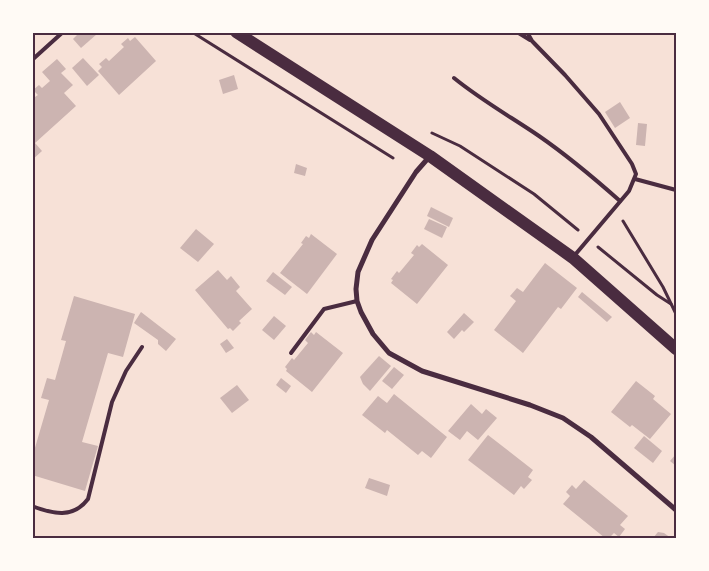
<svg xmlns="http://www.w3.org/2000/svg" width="709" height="571" font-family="'DejaVu Sans',sans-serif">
<rect width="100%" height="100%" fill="#f7e1d7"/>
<g fill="#ccb4b1">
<path d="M80 32H96L97 34 81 48 73 39Z"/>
<path d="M135 37 156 61 119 95 98 71 102 67 99 64 106 58 109 61 124 47 121 44 128 38 130 41Z"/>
<path d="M83 58 99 75 87 86 72 68Z"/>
<path d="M57 59 66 69 61 73 73 85 64 93 76 106 35 143 42 151 32 160V99L38 95 33 90 39 85 42 88 50 81 42 72Z"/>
<path d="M234 75 238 89 223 94 219 80Z"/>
<path d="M620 102 630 118 615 128 605 112Z"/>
<path d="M638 123 647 124 645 146 636 145Z"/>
<path d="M296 164 307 168 305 176 294 173Z"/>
<path d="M431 207 453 218 449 227 427 216Z"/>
<path d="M429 219 447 227 442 238 424 229Z"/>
<path d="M196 229 214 244 198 262 180 248Z"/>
<path d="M311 234 337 254 307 294 280 273 303 244 301 243 306 236 309 238Z"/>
<path d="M422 244 448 265 417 304 391 283 393 280 391 279 397 271 399 273 414 255 411 253 417 245 419 247Z"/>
<path d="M545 263 577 288 561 309 558 307 523 353 494 330 516 301 510 296 517 288 523 292Z"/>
<path d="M218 270 227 280 231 276 240 287 236 291 252 309 239 321 241 323 233 331 230 328 228 329 195 290Z"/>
<path d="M273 272 292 287 285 295 266 281Z"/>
<path d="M582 292 612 317 607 322 578 297Z"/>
<path d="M74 296 135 314 123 357 108 353 82 442 98 446 85 491 32 475V458L49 400 41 398 47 378 55 380 66 341 61 340Z"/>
<path d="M141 312 176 339 166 351 158 344V340L134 323Z"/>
<path d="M464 313 474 322 464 332 462 330 454 339 447 332Z"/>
<path d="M274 316 286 326 274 340 262 330Z"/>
<path d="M311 332 314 335 316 332 343 353 312 392 286 371 287 369 285 367 292 358 294 360 308 343 305 340Z"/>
<path d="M227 339 234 348 226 353 220 344Z"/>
<path d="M379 356 391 366 370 391 363 384 360 377Z"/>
<path d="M394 367 404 375 392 389 382 381Z"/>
<path d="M281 378 291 386 286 393 276 385Z"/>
<path d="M636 381 655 396 653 399 671 414 650 439 632 425 630 427 611 412Z"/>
<path d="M237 385 249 400 232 413 220 398Z"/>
<path d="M394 394 447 437 431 458 422 451 418 455 387 430 385 433 362 415 378 396 387 403Z"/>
<path d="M471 404 482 414 486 409 497 418 478 440 467 431 460 440 448 431Z"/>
<path d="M488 435 533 470 528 477 532 480 524 489 521 486 514 495 468 460Z"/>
<path d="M644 436 662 451 653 463 634 448Z"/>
<path d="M676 454V466L670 461Z"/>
<path d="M369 478 390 485 387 496 365 488Z"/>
<path d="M584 480 628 516 620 525 625 529 619 537 614 533 609 538H605L563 504 570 496 566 492 572 485 576 489Z"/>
<path d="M658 532 664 533 671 538H653Z"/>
</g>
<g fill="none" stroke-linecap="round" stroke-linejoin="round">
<g stroke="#4a2c40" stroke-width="3">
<path d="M192 32 393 158"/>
<path d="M432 133 460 146 534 194 578 230"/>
<path d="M623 221 663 287 676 314"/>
<path d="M598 247 657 295 671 304"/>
</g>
<g stroke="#4a2c40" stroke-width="4">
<path d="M517 32 530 40"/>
<path d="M527 32 532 41 565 75 599 114 632 164 636 174 629 191 574 256"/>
<path d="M32 60 63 32"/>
<path d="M454 78C481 100 511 117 539 136 568 156 594 178 620 201"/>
<path d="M635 179 676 190"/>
<path d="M291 353 324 309 357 301"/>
<path d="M32 506C53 514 73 519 88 499L112 402 126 371 142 347"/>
</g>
<path stroke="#4a2c40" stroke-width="5" d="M430 156 416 172 372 240 358 272 356 289 357 301 361 312 373 334 389 353 422 371 530 405 563 418 591 437 676 510"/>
<path stroke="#4a2c40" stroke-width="12" d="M236 32 430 156 573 258 676 349"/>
</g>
<rect width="709" height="571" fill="none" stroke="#fffaf5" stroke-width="68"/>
<rect x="34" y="34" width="641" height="503" fill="none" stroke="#4a2c40" stroke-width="2"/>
</svg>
